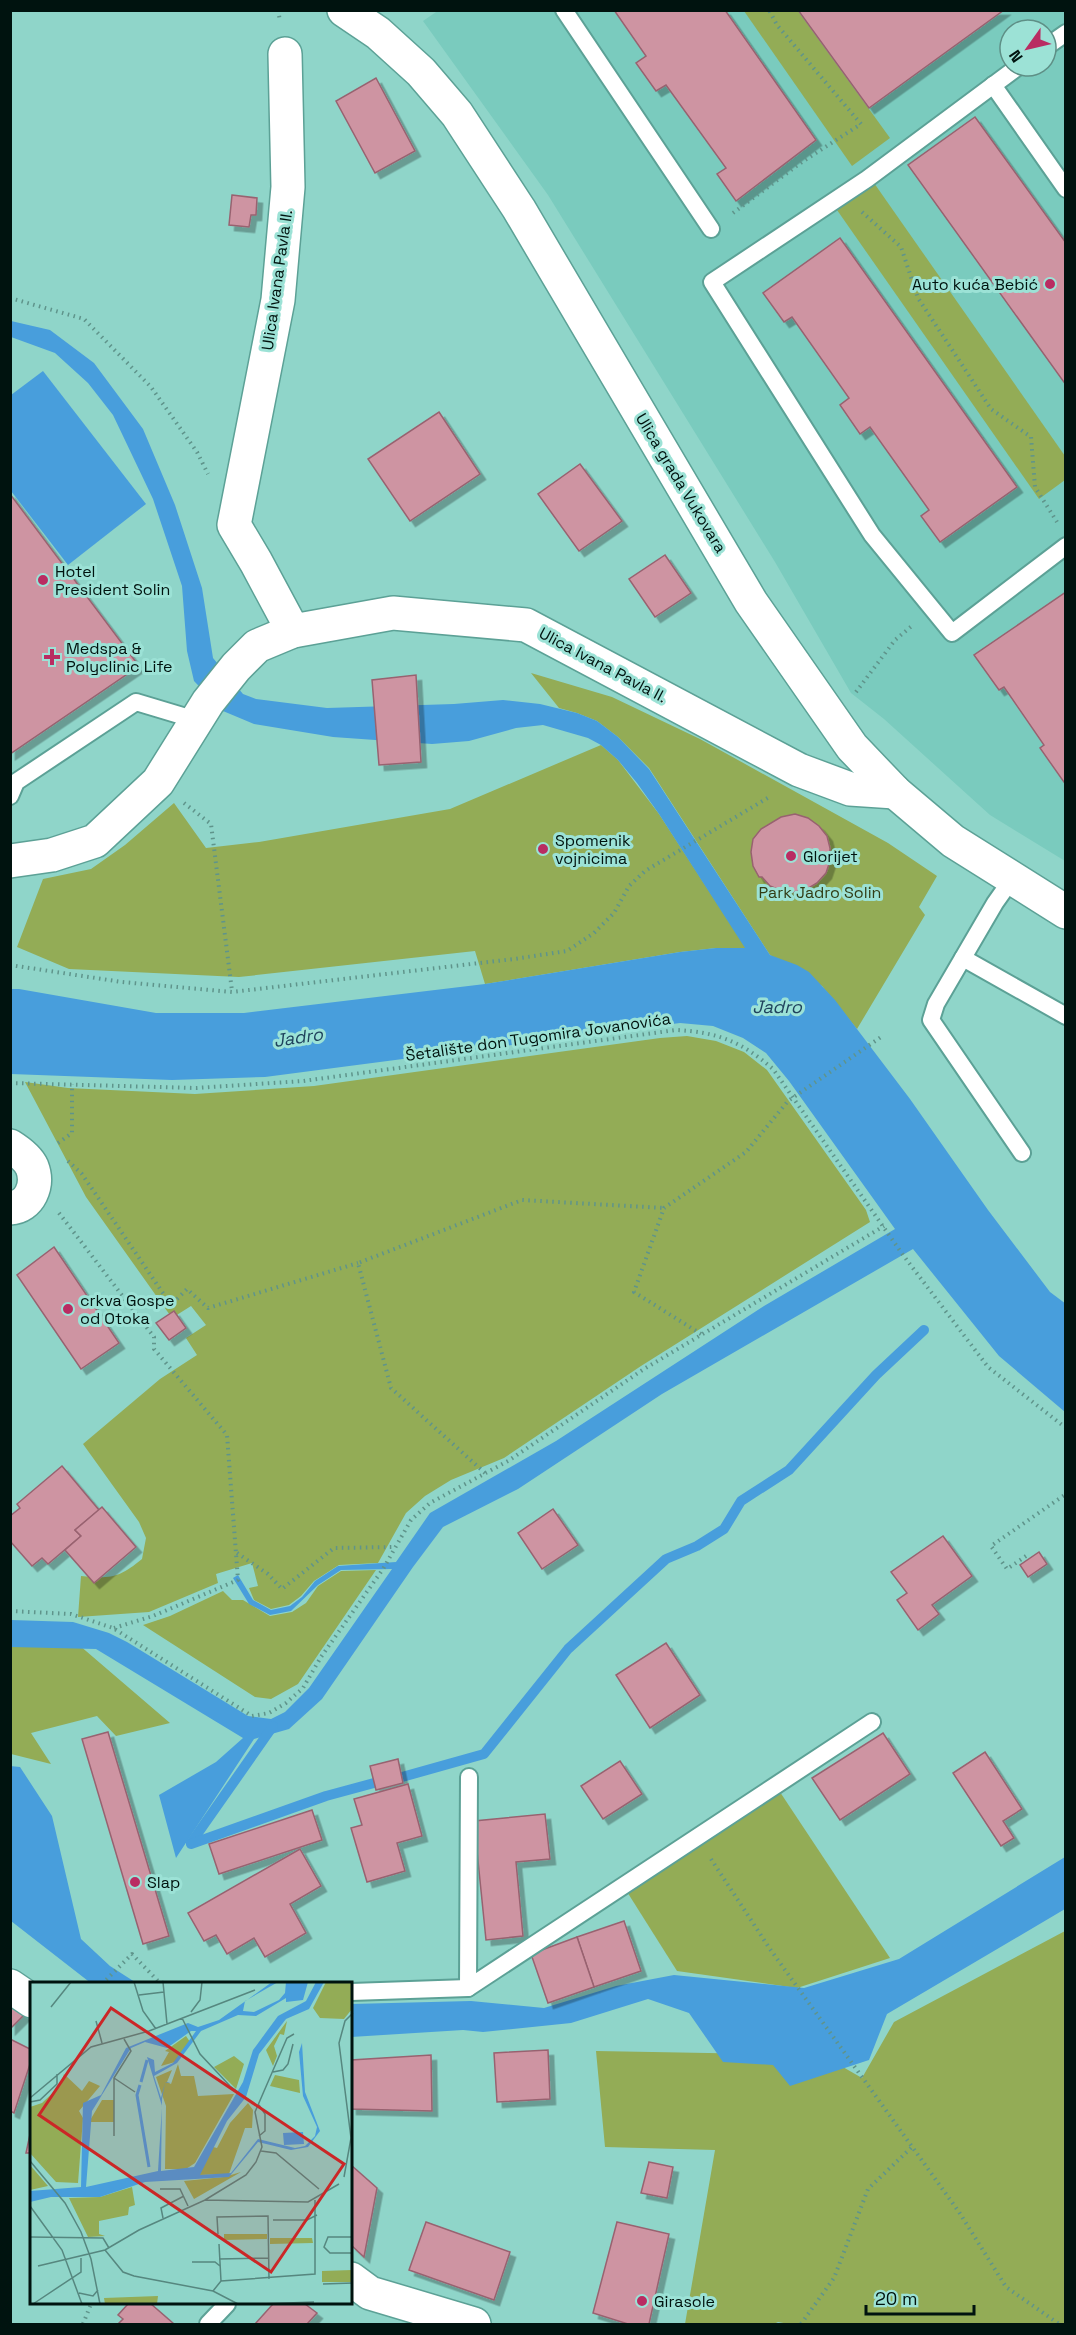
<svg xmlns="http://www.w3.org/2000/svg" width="1076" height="2335" font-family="'Space Grotesk',sans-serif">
<defs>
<filter id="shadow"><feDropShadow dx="5.5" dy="5.5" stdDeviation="0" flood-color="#0004"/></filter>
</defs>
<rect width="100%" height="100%" fill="#8fd5c9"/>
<path fill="#7acbbe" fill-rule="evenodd" d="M439 10 1065 11V861L990 815 884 719 851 693 775 562 548 195 423 21ZM1010 30H1046V66H1010Z"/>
<g fill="#93ac56">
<path d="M744 11H798L890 138 852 166Z"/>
<path d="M874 183 1065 456V480L1039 499 837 210Z"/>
<path d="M531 673 612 697 700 739 888 843 937 876 919 907 925 915 857 1029 822 986 770 955 649 768 618 737 597 721 577 713 559 708Z"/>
<path d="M601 745 618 760 659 814 746 948H716L680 952 485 984 475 951 239 977 69 969 17 947 43 879 91 869 125 845 174 803 206 848 259 842 450 809Z"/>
<path d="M687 1036 716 1041 744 1052 767 1070 866 1210 870 1222 641 1366 504 1458 451 1480 425 1496 406 1513 378 1563 339 1565 314 1581 301 1596 289 1605 271 1609 254 1600 249 1588 258 1586 252 1563 216 1574 218 1583 149 1612 78 1617 81 1576C110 1579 119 1578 142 1559L146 1538 139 1522 83 1444 160 1379 197 1355 186 1338 206 1325 191 1306 172 1318 86 1197 25 1082 68 1088 195 1094 314 1086 660 1038Z"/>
<path d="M376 1570 298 1684 271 1699 255 1697 143 1625 170 1616 223 1591 232 1600H243L270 1616 292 1612 306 1603 318 1586 341 1571Z"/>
<path d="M11 1640 79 1645 170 1723 116 1736 97 1716 31 1733 51 1764 11 1754Z"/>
<path d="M776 1786 890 1958 797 1988 677 1971 624 1887Z"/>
<path d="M1065 1931V2324H789L778 2322 774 2324H685L715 2150 605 2147 596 2051 822 2055 862 2078 894 2022Z"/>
</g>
<g fill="#489edc">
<path d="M11 321 50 330 94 363 143 429 175 505 202 588 213 658 243 694 256 699 327 708 454 704 503 700 540 704 577 713 597 721 618 737 649 769 770 955 797 965 809 972 835 1000 910 1099 988 1210 1050 1292 1066 1304 1065 1412 999 1356 913 1249 662 1394 518 1489 443 1527 413 1567 322 1699 289 1729 254 1739 176 1858 159 1795 216 1762 243 1738 96 1649 11 1647V1620L73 1622 109 1633 127 1642 248 1716 271 1719 285 1712 309 1688 392 1569 341 1570 318 1585 291 1611 270 1615 249 1604 233 1578 238 1575 253 1600 271 1610 290 1606 302 1597 315 1581 338 1566 396 1562 430 1513 556 1441 764 1306 895 1229 789 1081 766 1053 743 1038 713 1026 680 1023 265 1077 172 1080 11 1074V989H19L156 1013H244L485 984 680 952 716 948H745L659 814 637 783 618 760 601 745 588 738 543 725 516 728 469 741 432 744 333 737 254 724 223 711 194 681 187 651 182 586 153 499 113 415 88 383 55 353 11 337Z"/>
<path d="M43 371 146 504 68 565 11 491V395Z"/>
<path d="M10 1766 20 1767 52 1816 81 1939 110 1966 138 1984H92L11 1921Z"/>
<path d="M1065 1857V1909L887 2014 869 2060 790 2086 773 2065 723 2062 689 2013 648 1999 571 2023 483 2032 463 2030 351 2037V2004L471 2001 544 2008 616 1986 674 1975 804 1988 899 1959Z"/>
</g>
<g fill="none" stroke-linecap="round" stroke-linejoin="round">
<g stroke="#489edc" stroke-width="10">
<path d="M402 1777 484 1754 568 1649 666 1559 697 1546 724 1529 741 1501 789 1470 876 1375 924 1330"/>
<path d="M191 1843 273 1726"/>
<path d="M191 1844 326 1796 374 1783"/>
</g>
</g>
<g fill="#ce94a2" stroke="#986270" stroke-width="1.5" filter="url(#shadow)">
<path d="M614 10H725L816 140 736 201 717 174 726 168 666 85 656 91 636 63 646 56Z"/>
<path d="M798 10H1004L869 108Z"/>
<path d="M376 78 415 151 375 173 336 101Z"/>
<path d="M975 117 1066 243V385L908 165Z"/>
<path d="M232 195 257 198 256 215H251L249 227 229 225Z"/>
<path d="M840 238 1017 487 940 542 921 516 929 510 870 427 860 434 840 405 849 398 792 317 784 322 763 293Z"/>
<path d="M439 412 480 474 410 521 368 459Z"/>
<path d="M580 464 622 521 579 551 538 494Z"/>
<path d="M10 494 139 666 10 754Z"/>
<path d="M665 555 691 593 655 617 629 579Z"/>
<path d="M1066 592V785L1040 748 1044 745 1004 687 999 690 974 655Z"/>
<path d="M416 675 421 762 379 765 372 680Z"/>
<path d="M795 814 808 818 819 826 827 836 830 848V861L826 873 817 883 807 889 794 892 782 891 770 886 762 877H759L753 866 751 852 753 839 761 829 781 817Z"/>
<path d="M54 1247 119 1343 81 1369 17 1275Z"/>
<path d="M174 1311 186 1328 169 1340 156 1323Z"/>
<path d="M62 1466 99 1510 75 1530 81 1536 48 1564 42 1558 32 1566 10 1541V1516L20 1508 17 1504Z"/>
<path d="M102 1507 136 1547 94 1583 65 1550 81 1536 75 1530Z"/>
<path d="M553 1509 578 1545 542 1569 518 1533Z"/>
<path d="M943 1536 972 1576 932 1605 939 1614 918 1630 897 1600 907 1593 891 1572Z"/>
<path d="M1039 1552 1047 1564 1028 1577 1020 1565Z"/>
<path d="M666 1643 700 1695 650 1728 616 1675Z"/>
<path d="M108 1732 169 1936 143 1944 82 1739Z"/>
<path d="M883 1733 910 1774 840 1820 812 1778Z"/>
<path d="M985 1752 1022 1809 1003 1821 1014 1838 1001 1846 953 1773Z"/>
<path d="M398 1759 403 1783 376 1790 370 1766Z"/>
<path d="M620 1761 642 1794 603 1819 581 1786Z"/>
<path d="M408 1784 422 1836 397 1843 405 1871 367 1882 351 1828 362 1825 354 1799Z"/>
<path d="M312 1810 322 1840 219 1874 209 1844Z"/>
<path d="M545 1814 550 1859 516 1862 523 1936 486 1940 474 1821Z"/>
<path d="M300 1849 321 1886 290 1904 306 1933 265 1957 254 1938 227 1954 216 1935 204 1941 188 1913Z"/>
<path d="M624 1921 641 1971 594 1987 577 1937Z"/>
<path d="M577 1937 594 1987 548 2003 531 1954Z"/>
<path d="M10 2003 24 2015 10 2029Z"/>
<path d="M10 2039 32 2050V2058L14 2113 10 2111Z"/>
<path d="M548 2050 550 2099 497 2102 494 2053Z"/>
<path d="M431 2055 432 2111 351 2109V2060Z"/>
<path d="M32 2125V2153H26Z"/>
<path d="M649 2162 673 2167 667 2198 641 2193Z"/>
<path d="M351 2165 377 2188 364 2257 351 2245Z"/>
<path d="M426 2222 510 2252 494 2300 409 2270Z"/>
<path d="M617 2222 669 2234 649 2324H628L593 2313Z"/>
<path d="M128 2304H151L174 2324H118L123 2319 118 2315Z"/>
<path d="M273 2304H305L317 2313 307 2324H255Z"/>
</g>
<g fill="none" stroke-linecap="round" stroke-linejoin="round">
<g stroke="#5ca196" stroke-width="20">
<g id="lane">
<path d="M564 10 711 229"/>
<path d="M1046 47 1066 33"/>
<path d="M1019 66 867 179 712 282 872 535 952 633 1066 546"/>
<path d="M993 85 1066 189"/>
<path d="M10 796 16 782 136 702 196 720"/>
<path d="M1012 879 995 903 936 1004 931 1020 1022 1153"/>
<path d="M963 958 1066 1016"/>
<path d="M468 1988 469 1777"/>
<path d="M351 1992 468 1988 872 1722"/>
<path d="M208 2324 227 2304"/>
</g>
</g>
<g stroke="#5ca196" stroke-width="36">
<g id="street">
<path d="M344 10 378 33 421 72 457 114 519 209 751 602 852 747 895 792 953 841 1066 912"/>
<path d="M285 54 288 187 278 300 234 525 256 562 293 631"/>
<path d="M10 861 52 855 95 841 158 782 208 702 236 667 257 646 293 631 393 613 526 625 799 770 850 789 895 792"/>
<path d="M10 1146C18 1151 28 1158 32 1167 39 1185 30 1207 10 1208"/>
<path d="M10 1986 32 2001"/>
<path d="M351 2279 370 2293 474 2324"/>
</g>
</g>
<g stroke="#5f948b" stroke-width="4" stroke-dasharray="1.5 4.5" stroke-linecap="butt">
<path d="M278 10 280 21"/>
<path d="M862 212 901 247 918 298 991 409 1031 437 1035 487 1057 522"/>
<path d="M733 213 802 162 861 124 777 25 769 10"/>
<path d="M10 298 84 319 151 387 197 452 208 474"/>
<path d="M856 692 895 640 913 625"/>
<path d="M184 803 211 824 232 991"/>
<path d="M10 965 122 982 232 992 514 959 567 951 594 933 614 913 629 886 645 871 771 796"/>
<path d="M10 1083 196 1088 303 1081 676 1030C718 1032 742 1042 773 1069L903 1255 988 1367 1066 1428"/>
<path d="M58 1143 72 1133V1084"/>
<path d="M68 1161 82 1174 171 1305 187 1289 208 1308 358 1263"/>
<path d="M59 1213 154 1337V1349L227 1435 238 1580 153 1616 114 1628"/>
<path d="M701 1334 634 1292 664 1208 746 1152 788 1101 881 1037"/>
<path d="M485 1473 391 1388 358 1263 522 1200 664 1208"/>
<path d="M237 1553 268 1574 282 1589 334 1548 394 1547"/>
<path d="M1026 1556 1007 1569 991 1546 1066 1494"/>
<path d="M10 1611 71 1614 113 1628 252 1716 269 1713 286 1703 303 1688 321 1657 383 1569 411 1520 430 1503 508 1461 644 1369 884 1226"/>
<path d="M711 1859 770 1949 959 2212 1006 2287 1059 2324"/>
<path d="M102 1984 132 1954 158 1981 166 1984"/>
<path d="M83 2324 91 2304"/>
<path d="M801 2324 834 2278 868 2189 912 2147"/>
</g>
<use href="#lane" stroke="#fff" stroke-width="16"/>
<use href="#street" stroke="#fff" stroke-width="33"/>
</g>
<g fill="#b92c62" stroke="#9ce2d6" stroke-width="2">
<circle cx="1050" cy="284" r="6"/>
<circle cx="43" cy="580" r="6"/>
<path d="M49 648h6v6h6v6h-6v6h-6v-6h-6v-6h6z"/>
<circle cx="543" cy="849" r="6"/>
<circle cx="791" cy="856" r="6"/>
<circle cx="68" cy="1309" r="6"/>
<circle cx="135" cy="1882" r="6"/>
<circle cx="642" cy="2301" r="6"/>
</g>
<g text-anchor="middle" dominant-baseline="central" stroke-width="6" stroke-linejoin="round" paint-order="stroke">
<g font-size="16" fill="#00130f" stroke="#9ce2d6">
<text transform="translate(277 280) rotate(-82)">Ulica Ivana Pavla II.</text>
<text transform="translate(681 483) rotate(59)">Ulica grada Vukovara</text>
<text transform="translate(603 665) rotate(28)">Ulica Ivana Pavla II.</text>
<text transform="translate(538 1037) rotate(-8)">Šetalište don Tugomira Jovanovića</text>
</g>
<g font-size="16" fill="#00130f" stroke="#9ce2d6" text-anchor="start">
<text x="1038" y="284" text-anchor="end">Auto kuća Bebić</text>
<text x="55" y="571">Hotel<tspan x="55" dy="18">President Solin</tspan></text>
<text x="66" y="648">Medspa &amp;<tspan x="66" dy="18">Polyclinic Life</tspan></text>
<text x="555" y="840">Spomenik<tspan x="555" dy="18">vojnicima</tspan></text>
<text x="803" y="856">Glorijet</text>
<text x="80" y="1300">crkva Gospe<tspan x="80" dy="18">od Otoka</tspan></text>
<text x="147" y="1882">Slap</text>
<text x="654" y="2301">Girasole</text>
</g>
<g font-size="16" fill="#323d16" stroke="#9ce2d6">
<text x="820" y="892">Park Jadro Solin</text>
</g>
<g font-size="18" font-style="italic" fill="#1f425d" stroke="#9ce2d6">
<text x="777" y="1006">Jadro</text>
<text transform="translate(298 1037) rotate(-8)">Jadro</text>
</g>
</g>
<g transform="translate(30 1982)">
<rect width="322" height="322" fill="#8fd5c9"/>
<path d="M296 0H322V27L314 37 290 36 283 26ZM257 39 254 53 250 52 244 64 247 74 243 84 236 68ZM156 54 160 60 145 80 131 84 139 70 135 69ZM204 74 214 82 206 107 184 85ZM148 82 151 94H164L168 114 204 112 165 181 156 187H135L136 124 126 95 142 88 137 100 141 102ZM34 92 52 109 59 99 70 104 49 129 53 136 48 201 26 200 0 171V125L12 121 30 104ZM245 93 269 98 270 111 240 104ZM72 118H84V140H59ZM218 121 223 128 222 146H215L213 152 199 192 169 193 183 165 187 166 200 141ZM0 183 18 204 0 208ZM211 190 164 217 154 199 194 195ZM102 205 105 223 99 225 98 233 69 239V252L75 254 58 255 39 216 70 215ZM194 252H237V257L194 258ZM240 256H282L283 261 240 262ZM322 288V300H292V289ZM128 314 127 322H75L74 316Z" fill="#93ac56"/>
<path d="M242 0H248L215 19 213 29 224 30 249 18 255 11 256 0H278L273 18 256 20V16L226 34 208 33 171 49 147 81 124 94 131 116 135 101 137 100H141L135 101 132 117 131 189 164 185 213 100 223 68 248 34 276 19 286 0H294L279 27 256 37 229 72 216 115 197 139 170 193 201 191 228 157 265 166 275 164 285 154 287 145 273 114 269 70 272 61 275 110 290 149 278 165 261 168 228 160 199 195 115 200 70 215H21L0 220V209L51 205 53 121 71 113 96 66 158 41 168 45 189 38ZM161 49H166L143 81 125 90 124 78 117 75 132 124 128 189 56 205 62 129 101 66 115 60 137 66ZM273 150 274 162 254 163 253 151Z" fill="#489edc" fill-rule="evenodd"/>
<path fill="none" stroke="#489edc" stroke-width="3" d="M111 100 117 78M110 103 107 113 119 185"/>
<path fill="none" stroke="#56877f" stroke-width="1.5" d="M104 0 113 29 126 47M133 0 137 42M109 13 134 10M21 25 41 0M161 30 170 18 172 0M152 36 170 72 200 104 228 125M66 39 72 61M243 90 253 88 258 82 263 62M84 96 105 110M0 116 61 65 119 49 225 8M0 120 10 118 27 102V92M229 123 235 132V149L229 154M84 154V96L101 69 94 57M231 169 246 171 289 207M0 179 35 221 51 250 61 277 70 322M314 195 321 156 309 61 315 39 323 31M130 207H150L158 224M175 218 216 193 226 180 232 165 225 130 257 56 264 52M0 224 32 268 52 322M133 236 131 226 154 214M243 238H277L287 233M188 252 187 235 238 234 239 297M0 255 73 256 79 266M323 255H298L294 265 300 271H323M189 262 191 299M75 268 93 290 104 294 183 309 208 322M189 277 239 276M162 280H185L190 284M8 284 75 268 109 248 175 218 278 220 309 202M293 302 323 301M183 309 191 299 285 292V218M49 311 63 314 68 308M3 322 51 290V276M230 322 284 320"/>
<path fill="#cb2727" fill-opacity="0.15" stroke="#cb2727" stroke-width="3" d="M81 26 314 182 241 290 9 133Z"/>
<rect width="322" height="322" fill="none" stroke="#00130f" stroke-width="3"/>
</g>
<rect width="1076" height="2335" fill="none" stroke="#00130f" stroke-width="24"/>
<g transform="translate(1028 48) rotate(236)"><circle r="28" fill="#9ce2d6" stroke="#5e8f86" stroke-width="1.5"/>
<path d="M0-4.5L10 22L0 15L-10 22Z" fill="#b92c62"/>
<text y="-9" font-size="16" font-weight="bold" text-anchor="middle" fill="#00130f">N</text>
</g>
<path d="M866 2305v9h108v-9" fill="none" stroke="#00130f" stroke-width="3"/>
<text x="875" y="2305" font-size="18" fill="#00130f" stroke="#9ce2d6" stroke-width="4.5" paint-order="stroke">20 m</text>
</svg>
